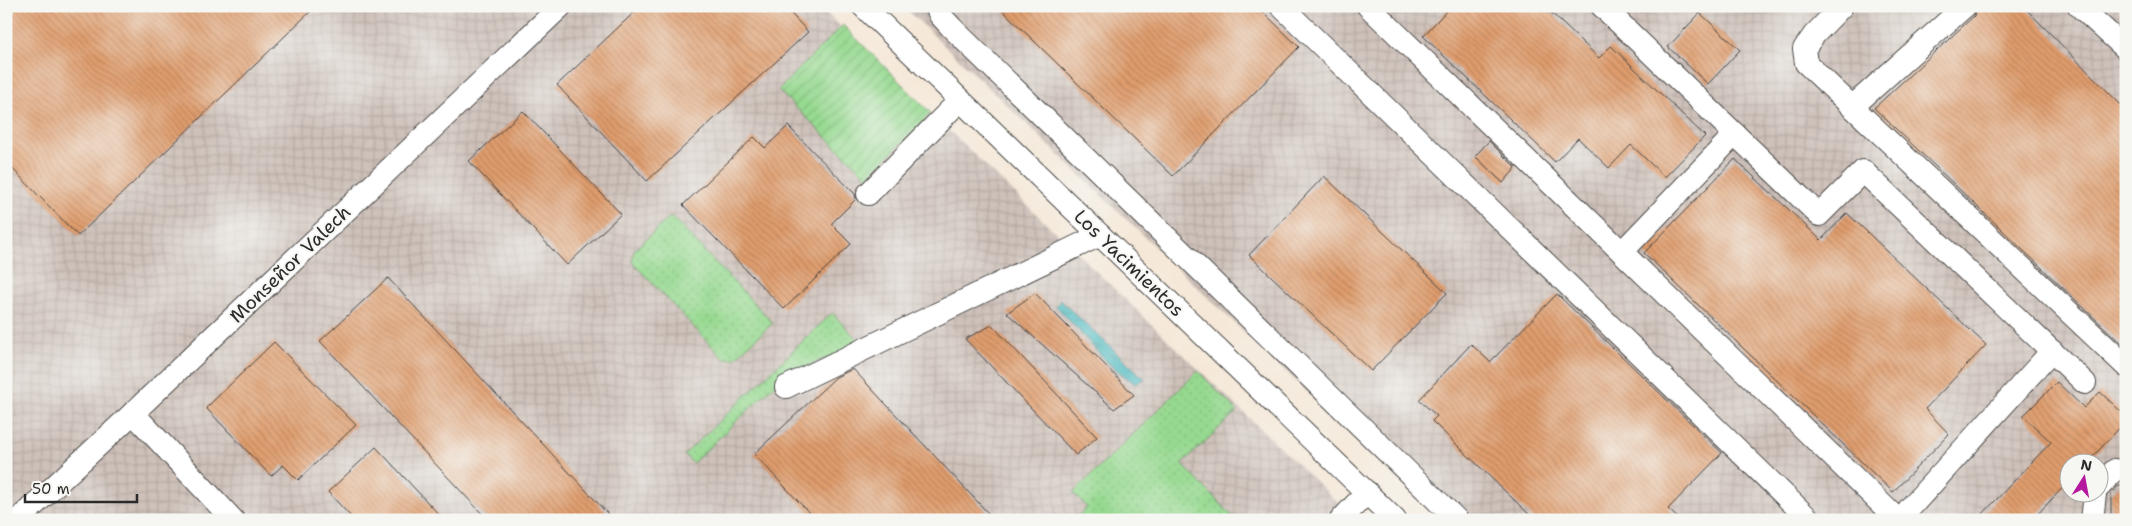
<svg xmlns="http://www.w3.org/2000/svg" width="2132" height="526" font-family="'Shantell Sans',sans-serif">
<defs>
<pattern id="industrial-grid" width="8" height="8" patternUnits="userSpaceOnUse" patternTransform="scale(1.25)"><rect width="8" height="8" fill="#cec1ba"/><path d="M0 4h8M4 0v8" fill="none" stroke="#b1a6a0"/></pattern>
<pattern id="grass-dots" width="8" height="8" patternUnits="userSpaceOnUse" patternTransform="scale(1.25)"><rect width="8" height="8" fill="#96d990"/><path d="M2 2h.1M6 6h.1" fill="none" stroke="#81ba7c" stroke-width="1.8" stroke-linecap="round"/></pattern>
<pattern id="garden-furrows" width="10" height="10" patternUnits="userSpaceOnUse" patternTransform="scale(1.25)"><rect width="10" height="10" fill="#96d990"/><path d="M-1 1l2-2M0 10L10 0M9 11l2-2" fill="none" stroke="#81ba7c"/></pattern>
<pattern id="water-ripples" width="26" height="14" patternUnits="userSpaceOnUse" patternTransform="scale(1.25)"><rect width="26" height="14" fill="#48b8be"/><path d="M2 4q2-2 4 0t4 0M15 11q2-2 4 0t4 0" fill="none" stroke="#3c969b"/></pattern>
<pattern id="building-back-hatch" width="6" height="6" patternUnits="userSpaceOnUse" patternTransform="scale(1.25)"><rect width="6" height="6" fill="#e09d6d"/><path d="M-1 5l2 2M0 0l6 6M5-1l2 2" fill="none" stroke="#b6805a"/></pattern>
</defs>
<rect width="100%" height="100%" fill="#f6f6f2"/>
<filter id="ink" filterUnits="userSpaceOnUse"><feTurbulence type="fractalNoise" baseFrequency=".02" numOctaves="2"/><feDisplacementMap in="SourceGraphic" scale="10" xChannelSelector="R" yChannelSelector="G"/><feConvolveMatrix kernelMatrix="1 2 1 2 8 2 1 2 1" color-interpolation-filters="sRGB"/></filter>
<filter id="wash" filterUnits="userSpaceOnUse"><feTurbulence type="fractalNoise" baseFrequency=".0096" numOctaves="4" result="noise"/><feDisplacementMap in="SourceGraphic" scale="20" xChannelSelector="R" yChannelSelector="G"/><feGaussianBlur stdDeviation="1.12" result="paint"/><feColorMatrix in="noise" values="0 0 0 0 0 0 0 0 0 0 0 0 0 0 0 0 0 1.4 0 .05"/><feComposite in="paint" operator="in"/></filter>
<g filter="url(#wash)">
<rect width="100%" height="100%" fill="#f5e8d8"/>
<g fill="url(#industrial-grid)" fill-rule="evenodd">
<path d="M6 6H819L1356 520H6Z"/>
<path d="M903 6H2126V520H1441ZM2070 464H2100V494H2070Z"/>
</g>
<g fill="url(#grass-dots)" stroke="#60825e">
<path d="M671 216 773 323 735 358 724 359 632 262 634 250Z"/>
<path d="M832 313 861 343 783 377 693 463 684 455Z"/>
<path d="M1198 371 1237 411 1182 464 1236 520H1074L1087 507 1073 493Z"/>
</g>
<path fill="url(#garden-furrows)" stroke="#60825e" d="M843 25 931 113 867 177 778 90Z"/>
<path fill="url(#water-ripples)" stroke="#3a7274" d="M1060 300 1145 379 1135 384 1109 364 1056 306Z"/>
<g id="blocks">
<g fill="url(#building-back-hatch)">
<path d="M6 6H316L78 236 6 162Z"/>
<path d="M641 6H784L808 32 647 181 557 85Z"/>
<path d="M998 6H1257L1299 47 1173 176Z"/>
<path d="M1451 6H1544L1599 58 1611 46 1705 136 1665 177 1631 145 1609 168 1578 138 1555 162 1423 36Z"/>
<path d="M1978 6H2023L2126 110V348L1874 108 1974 16Z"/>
<path d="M1700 13 1740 50 1708 84 1668 47Z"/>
<path d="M523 111 621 214 567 265 469 161Z"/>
<path d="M788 126 855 194 856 199 831 224 851 244 784 309 683 205 754 137 765 148Z"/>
<path d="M1489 141 1516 168 1503 183 1475 156Z"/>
<path d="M1735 159 1821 240 1847 213 1986 345 1925 409 1949 434 1893 492 1644 253Z"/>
<path d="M1324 176 1447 293 1371 371 1249 255Z"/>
<path d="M388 278 608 514 602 520H488L320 341Z"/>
<path d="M1035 293 1134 395 1114 409 1007 313Z"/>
<path d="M1557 294 1722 453 1668 509 1680 520H1535L1432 421 1437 416 1419 400 1471 344 1490 362Z"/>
<path d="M992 325 1097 437 1076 455 965 339Z"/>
<path d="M274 342 356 425 298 480 283 465 271 476 206 408Z"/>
<path d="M853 369 989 514 983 520H816L754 454 836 377Z"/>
<path d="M2057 382 2084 408 2100 392 2126 416V421L2086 464H2070V480L2032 520H1977L2051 442 2023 416Z"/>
<path d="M376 447 444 520H354L328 492Z"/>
<path d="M2118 486H2126V520H2111V494Z"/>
</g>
</g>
</g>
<g filter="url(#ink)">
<use href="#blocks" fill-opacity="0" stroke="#494745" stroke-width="1"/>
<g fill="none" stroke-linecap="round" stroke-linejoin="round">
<g stroke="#494745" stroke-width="24">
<g id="minor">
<path d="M863 6 1395 520"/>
<path d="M936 6 940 15 952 28 1457 520"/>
<path d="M1281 6 1810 520"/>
<path d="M1368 6 1898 520"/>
<path d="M1602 6 1819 215 1863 171 2085 383"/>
<path d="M1842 6 1814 35 1804 49 1806 63 2126 366"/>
<path d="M2079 6 2126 49"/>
<path d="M1852 107 1965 6"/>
<path d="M868 194 960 100"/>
<path d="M1622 252 1735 134"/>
<path d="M786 387 1100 235"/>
<path d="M133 413 233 520"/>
<path d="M2100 486 2115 470"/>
<path d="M18 520 133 413 561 6"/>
<path d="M1341 520 1367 492"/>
<path d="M1905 520 1909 509 2052 351"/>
<path d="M2092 520 2095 494"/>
</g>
</g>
<use href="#minor" stroke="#fff" stroke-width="22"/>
</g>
</g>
<g text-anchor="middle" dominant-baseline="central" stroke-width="4" stroke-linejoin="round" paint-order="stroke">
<g font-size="19" fill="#2b2b2b" stroke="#f6f6f2">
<text transform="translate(1129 263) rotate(44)">Los Yacimientos</text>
<text transform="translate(290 264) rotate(-44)">Monseñor Valech</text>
</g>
</g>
<rect width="2132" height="526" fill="none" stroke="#f6f6f2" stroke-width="25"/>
<g transform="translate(2084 478) rotate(11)"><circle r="24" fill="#f6f6f2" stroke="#a5a5a2"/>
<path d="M0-4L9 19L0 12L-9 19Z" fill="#b5179e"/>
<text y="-8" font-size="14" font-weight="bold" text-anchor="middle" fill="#2b2b2b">N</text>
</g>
<path d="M25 494v8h112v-8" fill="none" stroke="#2b2b2b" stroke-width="2.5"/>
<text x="32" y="494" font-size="15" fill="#2b2b2b" stroke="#f6f6f2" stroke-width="4" paint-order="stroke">50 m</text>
</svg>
